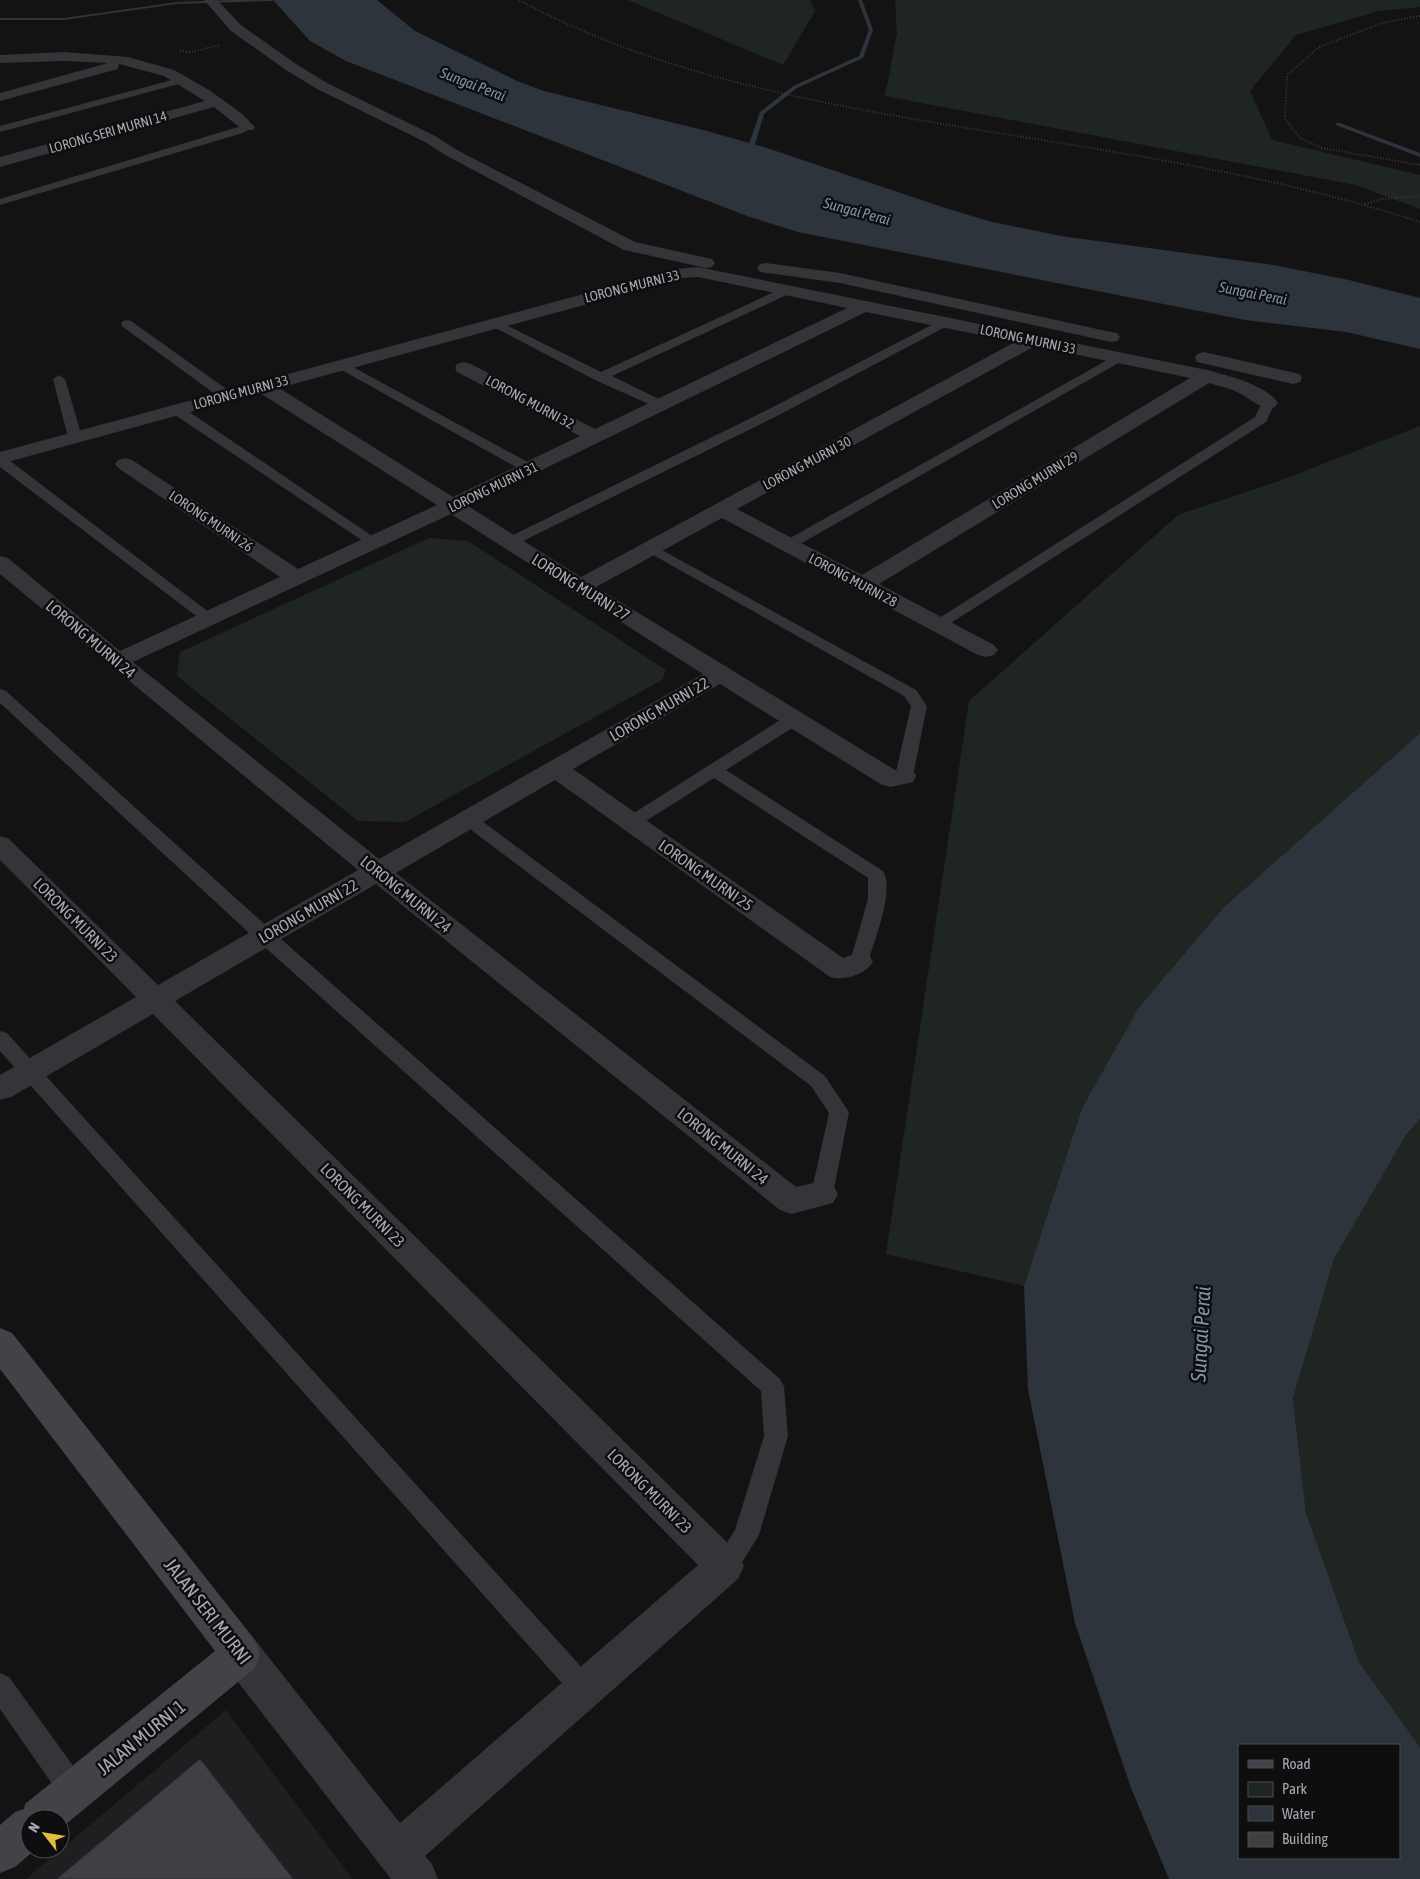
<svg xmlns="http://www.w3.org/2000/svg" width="1420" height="1879" font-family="'Asap Condensed',sans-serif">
<rect width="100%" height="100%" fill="#131314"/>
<path fill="#1f1f21" d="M226 1710 353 1879H26Z"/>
<g fill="#1f2621">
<path d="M628 0H810L815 11 783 65Z"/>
<path d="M895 0H1420V7L1379 11 1296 35 1250 91 1272 140 1420 175V209L1356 185 885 96 897 33Z"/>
<path d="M1420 426V733L1224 907 1139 1007 1082 1108 1024 1286 886 1254 969 701 1178 515 1279 481Z"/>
<path d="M429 538 468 541 666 670 662 680 405 822 358 821 177 676 180 652Z"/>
<path d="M1420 1119V1747L1359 1662 1306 1513 1293 1397 1334 1259 1406 1135Z"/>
</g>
<g fill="#2d343c" fill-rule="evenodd">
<path d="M273 0H377L415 31 517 81 544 91 707 131 770 149 942 207 992 222 1061 236 1273 265 1349 280 1420 298V349L1346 332 1245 320 798 232 747 216 346 61 310 41Z"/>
<path d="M1420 733V1119L1406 1135 1334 1259 1293 1398 1306 1513 1359 1662 1420 1747V1879H1169L1131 1788 1075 1623 1028 1389 1024 1286 1082 1108 1139 1007 1224 907ZM1239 1745H1399V1858H1239Z"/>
</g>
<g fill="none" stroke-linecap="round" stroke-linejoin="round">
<g fill="#2d343c" fill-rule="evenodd">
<path d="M227 0H274L272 1 177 4 64 20H0V18H64L177 2Z"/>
<path d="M858 0H862L873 30 863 58 797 88 764 114 755 144 746 156H742L741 155 749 144 760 112 793 86 859 56 869 30Z"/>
<path d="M1336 123H1340L1420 153V157L1336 125Z"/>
</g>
</g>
<path fill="#404044" stroke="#2d2d30" d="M200 1759 293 1879H57Z"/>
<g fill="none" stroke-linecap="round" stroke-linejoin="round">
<g stroke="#3a3b40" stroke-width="2" stroke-dasharray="1 2" stroke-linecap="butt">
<path d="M519 0C644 68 786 97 925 121 1091 149 1260 170 1420 222"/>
<path d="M1420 16 1382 23 1319 47 1287 75 1285 119 1300 138 1322 148 1420 165"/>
<path d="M180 51 191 52 220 45"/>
<path d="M1365 204 1382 199 1420 196"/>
</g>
<g fill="#343439" fill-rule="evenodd">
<path d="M183 77 188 80 186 82 0 132V126Z"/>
<path d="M248 124 253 127 243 133 0 205V199Z"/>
<path d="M787 286 793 290 791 293 612 376 665 402 667 405 660 409 595 380 486 323 488 320H496L601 372Z"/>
<path d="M947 317 953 321 951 324 779 415 515 545H505L503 542 505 539 769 409Z"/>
<path d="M127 320 131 321 232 393 234 396 232 399H222L123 327 121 324 123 321Z"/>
<path d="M1118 354 1124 358 1122 361 793 548H783L781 545 783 542Z"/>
<path d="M342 361 535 466 537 469 530 473 525 472 338 368 336 365Z"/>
<path d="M59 375 65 379 82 437 80 440 75 441 68 437 53 379Z"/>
<path d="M1268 399 1275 403 1266 422 943 628H933L930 625 933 622 1255 417 1263 400Z"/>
<path d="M177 406 182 407 381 542 379 545H369L172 413 170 410 172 407Z"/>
<path d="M0 456 5 457 214 616 217 619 214 622H204L0 467Z"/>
<path d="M651 544 916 690 927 706 913 776 910 780 904 781 898 780 895 776 911 706 904 696 646 551 644 548 646 545Z"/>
<path d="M0 689 6 691 272 931 780 1379 784 1386 788 1436 759 1535 734 1575 725 1578 716 1575 712 1566 735 1530 764 1436 761 1391 258 941 0 703Z"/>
<path d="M794 714 800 715 802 719 800 723 726 770 883 871C895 890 874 941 868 962L866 967 859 969 852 967 850 962 868 899V878L714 778 638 826 632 828 626 826 623 822 626 818 788 715Z"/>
<path d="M468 813 474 815 825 1076 849 1112 833 1194 830 1200 822 1203 814 1200 811 1194 829 1113 811 1086 462 823 459 819 462 815Z"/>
<path d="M0 1031 7 1033 594 1681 598 1690 594 1699 585 1703 576 1699 0 1051Z"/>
<path d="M0 1673 9 1677 84 1781 88 1791 84 1801 74 1805 64 1801 0 1709Z"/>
</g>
<g fill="#343439" fill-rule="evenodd">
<path d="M204 0H217L241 25 296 64 327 83 435 136 457 150 635 242 712 259 715 263 712 267 706 268 624 250 447 156 425 142 317 89 286 70 231 31Z"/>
<path d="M64 52 128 57 174 70 209 90 241 113 255 127 253 130H243L214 107 0 167V157L205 101 164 76 119 64 118 69 0 101V93L108 63 64 61 0 63V55Z"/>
<path d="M766 263 840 273 1111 332 1117 333 1120 337 1117 341 1111 342 840 283 760 272 757 268 760 264Z"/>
<path d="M698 267 1207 370C1228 376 1265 384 1278 403L1275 407C1260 411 1252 399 1239 393 1230 388 1219 386 1209 383L879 584 994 645 998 650 994 655 986 657 978 655 722 518 596 587 895 770 904 768 913 770 916 776 913 782 891 787 882 785 720 684 573 769 843 958 859 952 869 955 873 962C865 975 844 981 830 977L555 780 396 873 796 1187 822 1181 833 1185 838 1194 833 1203 791 1214 780 1210 376 884 175 1001 738 1553 744 1566 738 1579 425 1856 432 1864 438 1879H391L227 1668 222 1654 227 1640 241 1635 255 1640 400 1823 698 1565 153 1014 11 1097 0 1100V1075L136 997 0 860V836L9 839 158 985 358 870 0 574V556L8 558 120 651 280 577 118 468 115 464 118 460 125 458 132 460 298 569 437 505 260 393 0 464V452L676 269ZM698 277 847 308 595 429 471 364 464 362 457 364 455 368 457 372 580 436 453 497 279 388 683 278ZM866 312 1015 342 581 577 468 506ZM1035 346 1190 378 862 575 737 509ZM451 514 703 674 379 859 133 662Z"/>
<path d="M1204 352 1300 374 1302 378 1300 382 1293 384 1197 362 1195 358 1197 354Z"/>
</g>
<path fill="#424349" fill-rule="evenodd" d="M0 1328 12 1333 255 1640 260 1654 255 1668 60 1829V1819H30V1849H36L15 1867 0 1873V1825L15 1812 24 1809 25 1804 215 1651 0 1369Z"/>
</g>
<g text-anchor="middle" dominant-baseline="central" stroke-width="5" stroke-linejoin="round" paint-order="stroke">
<g font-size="14" fill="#a6a8b3" stroke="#0e0e0f">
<text transform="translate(108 132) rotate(-16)">LORONG SERI MURNI 14</text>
<text transform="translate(632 286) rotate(-14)">LORONG MURNI 33</text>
<text transform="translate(1028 339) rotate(12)">LORONG MURNI 33</text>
<text transform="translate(241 392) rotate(-15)">LORONG MURNI 33</text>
<text transform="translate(530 402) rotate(28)">LORONG MURNI 32</text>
<text transform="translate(807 463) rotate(-28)">LORONG MURNI 30</text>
<text transform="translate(1035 480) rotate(-31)">LORONG MURNI 29</text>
<text transform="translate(493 487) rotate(-26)">LORONG MURNI 31</text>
<text transform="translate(211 521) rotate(34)">LORONG MURNI 26</text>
<text transform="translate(853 580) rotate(28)">LORONG MURNI 28</text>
</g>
<g font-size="15" font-style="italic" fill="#7f92ac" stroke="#0e0e0f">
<text transform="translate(473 84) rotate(21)">Sungai Perai</text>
<text transform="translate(857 211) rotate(15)">Sungai Perai</text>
<text transform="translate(1253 293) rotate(11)">Sungai Perai</text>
</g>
<g font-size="16" fill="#a6a8b3" stroke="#0e0e0f">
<text transform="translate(581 587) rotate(32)">LORONG MURNI 27</text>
<text transform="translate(91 639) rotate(40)">LORONG MURNI 24</text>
<text transform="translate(659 709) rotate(-30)">LORONG MURNI 22</text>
<text transform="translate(706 875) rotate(35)">LORONG MURNI 25</text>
<text transform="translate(406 894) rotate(39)">LORONG MURNI 24</text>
<text transform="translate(308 911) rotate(-30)">LORONG MURNI 22</text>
<text transform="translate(76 920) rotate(45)">LORONG MURNI 23</text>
<text transform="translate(723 1146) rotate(39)">LORONG MURNI 24</text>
<text transform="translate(363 1205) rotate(45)">LORONG MURNI 23</text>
<text transform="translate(650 1491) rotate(45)">LORONG MURNI 23</text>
</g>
<g font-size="19" fill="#a6a8b3" stroke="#0e0e0f">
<text transform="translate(208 1611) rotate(52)">JALAN SERI MURNI</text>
<text transform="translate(141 1737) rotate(-39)">JALAN MURNI 1</text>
</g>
<g font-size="21" font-style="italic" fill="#7f92ac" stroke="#0e0e0f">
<text transform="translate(1200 1334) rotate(-87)">Sungai Perai</text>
</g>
</g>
<rect x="1238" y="1744" width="162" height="115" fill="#0e0e0f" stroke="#4b4c51"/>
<rect x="1248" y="1760" width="25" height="8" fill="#424349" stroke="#4b4c51"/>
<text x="1282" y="1769" font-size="15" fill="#a6a8b3">Road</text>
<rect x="1248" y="1782" width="25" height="15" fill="#1f2621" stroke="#4b4c51"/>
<text x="1282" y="1794" font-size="15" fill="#a6a8b3">Park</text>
<rect x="1248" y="1806" width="25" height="15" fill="#2d343c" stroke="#4b4c51"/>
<text x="1282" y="1819" font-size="15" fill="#a6a8b3">Water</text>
<rect x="1248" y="1832" width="25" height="15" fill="#404044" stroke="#4b4c51"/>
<text x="1282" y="1844" font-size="15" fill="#a6a8b3">Building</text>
<g transform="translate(45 1834) rotate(301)"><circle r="24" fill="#0e0e0f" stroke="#4b4c51"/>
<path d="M0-4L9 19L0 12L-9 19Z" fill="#e0bc3f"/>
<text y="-8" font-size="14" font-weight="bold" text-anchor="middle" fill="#a6a8b3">N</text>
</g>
</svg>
